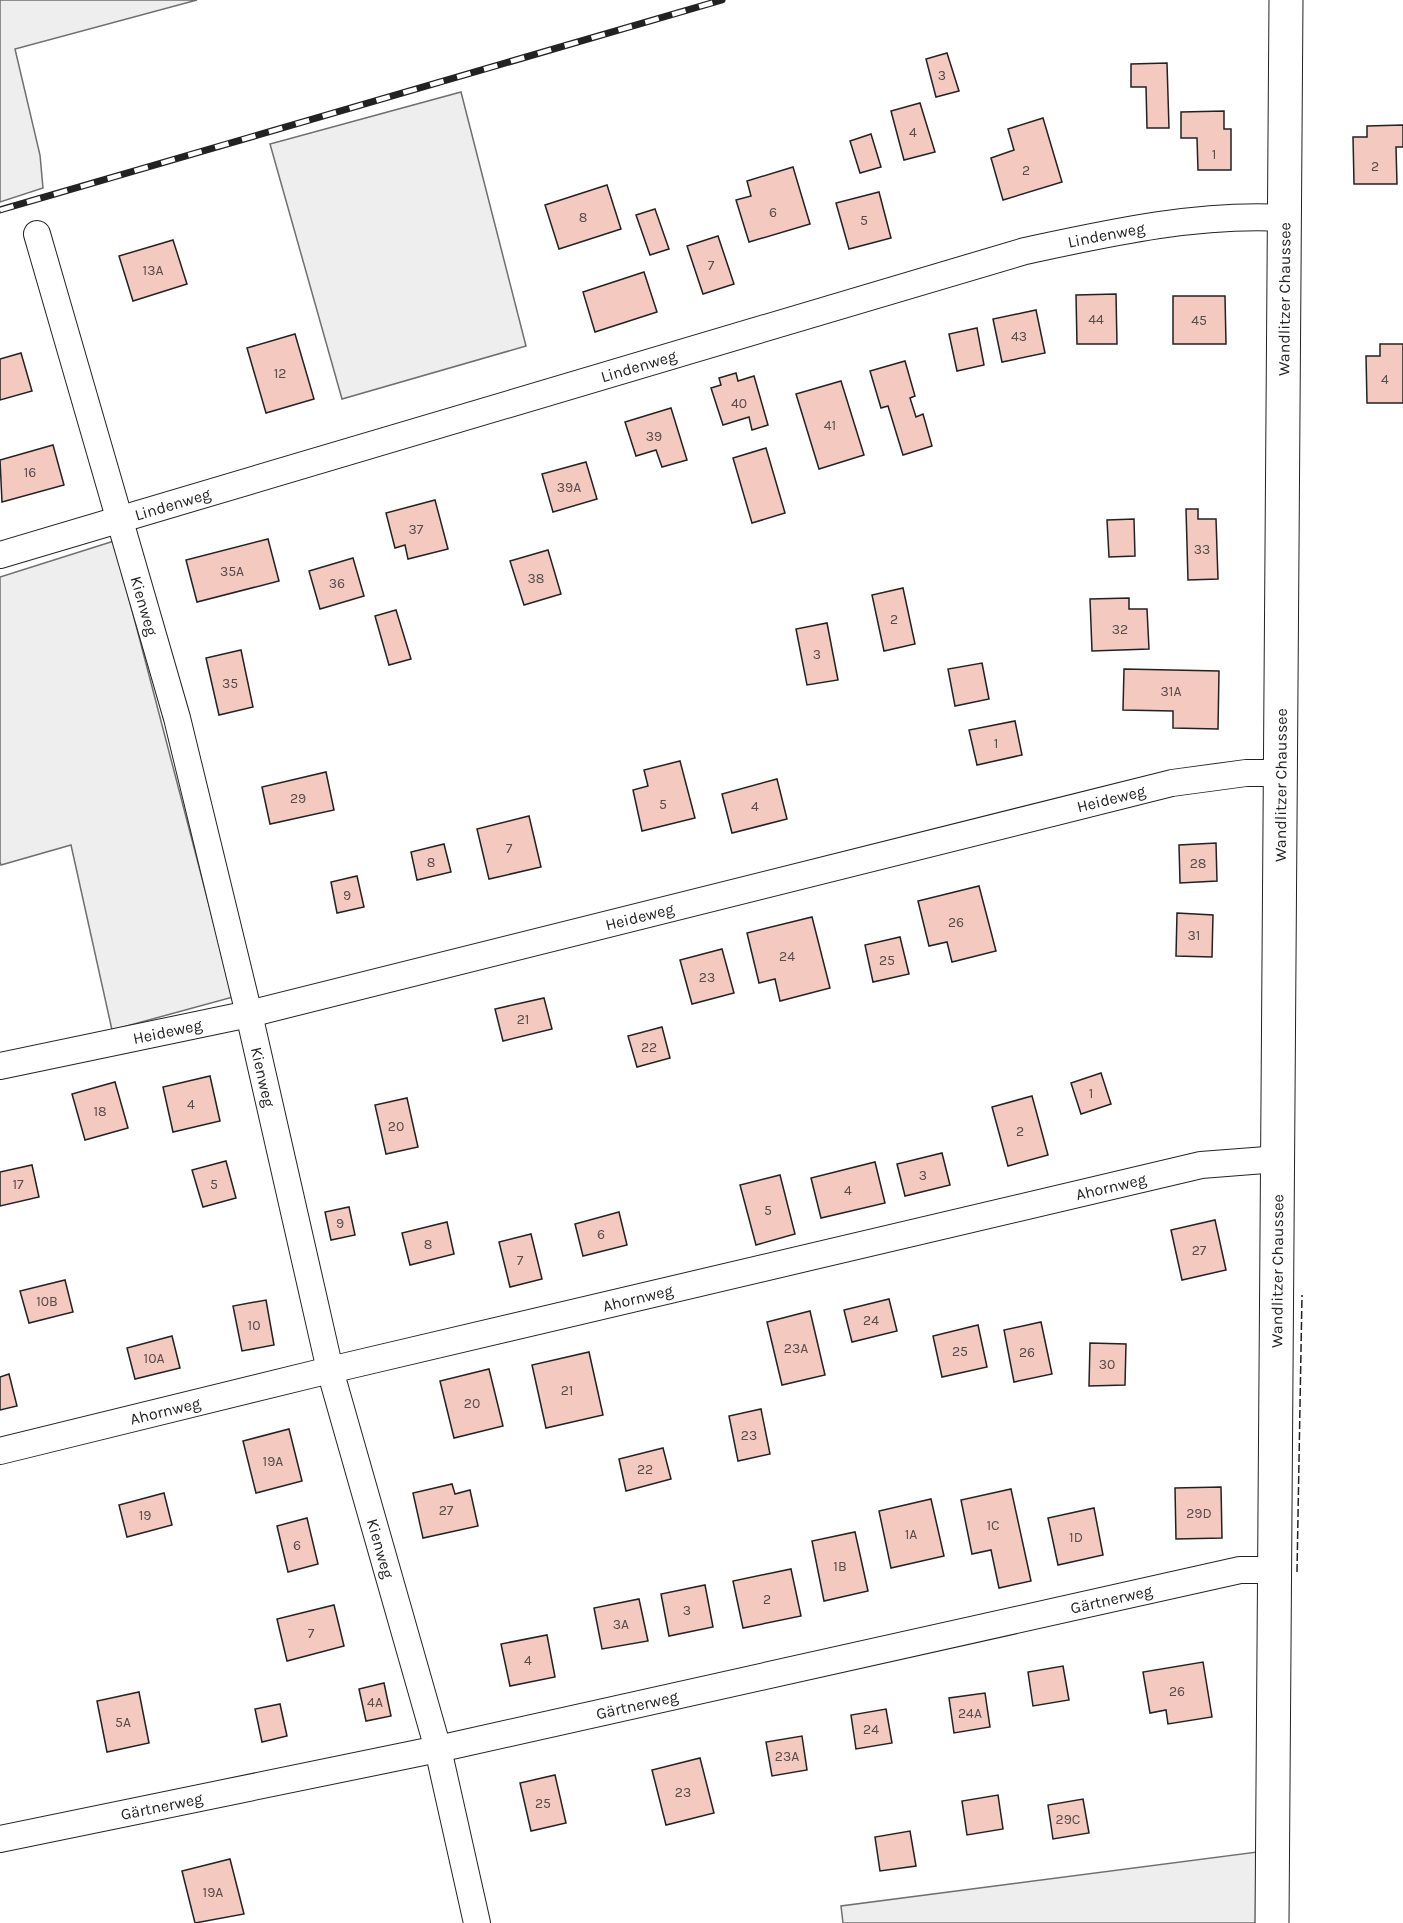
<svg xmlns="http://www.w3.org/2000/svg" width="1403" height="1923" font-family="Karla,sans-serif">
<rect width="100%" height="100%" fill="#fff"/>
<g fill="#eee" stroke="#6f6f6f" stroke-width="1.5">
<path d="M0 0H197L15 49 40 155 43 188 0 202Z"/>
<path d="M461 92 526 346 342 399 270 144Z"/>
<path d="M114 541 233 997 112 1030 71 845 1 865 0 862V577Z"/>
<path d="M1257 1852 1256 1923H843L841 1906Z"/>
</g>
<g fill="#f3c9c0" stroke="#222" stroke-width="1.5">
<path d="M947 53 959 91 936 97 926 59Z"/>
<path d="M1167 63 1169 128H1147L1146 87H1131V64Z"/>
<path d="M920 103 935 152 904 160 891 111Z"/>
<path d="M1224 111V129H1231V170H1198L1197 138H1181V112Z"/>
<path d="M1043 118 1062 182 1003 200 991 158 1014 150 1008 129Z"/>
<path d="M1403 125V147H1396L1397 184H1354L1353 137H1367V126Z"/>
<path d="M871 134 881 167 860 173 850 141Z"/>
<path d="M793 167 810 224 749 242 736 200 751 196 747 181Z"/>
<path d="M607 185 621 229 559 249 545 205Z"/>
<path d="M879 192 891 238 849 249 836 203Z"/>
<path d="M655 209 669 249 650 255 636 215Z"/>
<path d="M718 236 734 284 703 294 687 246Z"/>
<path d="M173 240 187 284 133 301 119 256Z"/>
<path d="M644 272 657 312 595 332 583 292Z"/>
<path d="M1116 294 1117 344H1077L1076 295Z"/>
<path d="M1173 296H1225L1226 344H1173Z"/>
<path d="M1036 310 1045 353 1002 362 993 319Z"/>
<path d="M977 328 984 365 957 371 949 334Z"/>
<path d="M295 334 314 399 266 413 247 348Z"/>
<path d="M1380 344H1403V403H1367L1366 356H1380Z"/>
<path d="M21 353 32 391 0 400V359Z"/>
<path d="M905 361 915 396 910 398 916 417 923 414 932 446 903 455 888 406 881 408 870 371Z"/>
<path d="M736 373 738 381 754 376 768 425 752 430 749 417 723 425 711 388 721 385 719 378Z"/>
<path d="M841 381 864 455 819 469 796 394Z"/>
<path d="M671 408 687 460 662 467 656 450 636 456 625 422Z"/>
<path d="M53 445 64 485 2 502 0 460Z"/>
<path d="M766 448 785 513 752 523 733 458Z"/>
<path d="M586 462 597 499 553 512 542 474Z"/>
<path d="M435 500 448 549 408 559 405 545 395 548 386 513Z"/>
<path d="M1186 509H1198V519H1216L1218 579 1188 580Z"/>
<path d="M1134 519 1135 556 1109 557 1107 520Z"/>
<path d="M268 539 279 581 197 602 186 560Z"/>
<path d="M548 550 561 594 524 605 510 561Z"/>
<path d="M353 558 364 596 320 609 309 571Z"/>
<path d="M903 588 915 644 884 651 872 595Z"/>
<path d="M1129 598V609H1147L1149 649 1092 651 1090 599Z"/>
<path d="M396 610 411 659 389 665 375 616Z"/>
<path d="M827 623 838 680 807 685 796 629Z"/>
<path d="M241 650 253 707 219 715 206 658Z"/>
<path d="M982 663 989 699 955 706 948 669Z"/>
<path d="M1124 669 1219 671 1218 729 1173 728V711L1123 710Z"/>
<path d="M1015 721 1022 755 977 765 969 730Z"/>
<path d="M680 761 695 818 642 831 633 790 648 786 644 770Z"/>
<path d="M326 772 334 810 270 824 262 787Z"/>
<path d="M777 779 787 819 732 833 722 794Z"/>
<path d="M529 816 541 867 489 879 477 829Z"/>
<path d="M1216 843 1217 881 1180 883 1179 845Z"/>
<path d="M444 844 451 872 417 880 411 852Z"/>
<path d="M357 876 364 907 337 913 331 882Z"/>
<path d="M979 886 996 951 952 962 947 942 929 946 918 901Z"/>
<path d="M1177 913 1213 915 1212 957 1176 956Z"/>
<path d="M812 917 830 988 780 1001 775 979 759 983 747 933Z"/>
<path d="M900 937 909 974 873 982 865 945Z"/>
<path d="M722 949 734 993 692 1004 680 960Z"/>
<path d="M544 998 552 1029 503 1041 495 1009Z"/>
<path d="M662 1027 670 1058 637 1067 628 1036Z"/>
<path d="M1101 1073 1111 1104 1081 1114 1071 1083Z"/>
<path d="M210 1076 220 1121 173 1132 163 1087Z"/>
<path d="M115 1082 128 1128 85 1140 72 1094Z"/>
<path d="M1032 1096 1048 1155 1008 1166 992 1107Z"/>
<path d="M407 1098 418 1147 386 1154 375 1105Z"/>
<path d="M942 1153 950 1185 905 1196 897 1164Z"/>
<path d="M226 1161 236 1198 203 1207 192 1170Z"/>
<path d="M875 1162 885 1203 821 1218 811 1178Z"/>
<path d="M32 1165 39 1197 0 1206V1172Z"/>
<path d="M780 1175 795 1234 756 1245 740 1185Z"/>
<path d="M349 1207 355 1235 331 1240 325 1212Z"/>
<path d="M619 1212 627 1245 583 1256 575 1224Z"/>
<path d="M1215 1220 1226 1270 1182 1280 1171 1230Z"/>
<path d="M447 1222 454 1254 410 1265 402 1233Z"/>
<path d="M531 1234 542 1279 510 1287 499 1242Z"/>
<path d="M65 1280 73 1312 29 1323 20 1291Z"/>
<path d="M889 1299 897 1331 852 1342 844 1310Z"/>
<path d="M266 1300 274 1345 242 1351 233 1306Z"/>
<path d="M810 1311 825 1375 782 1385 767 1322Z"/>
<path d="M1041 1322 1052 1374 1014 1382 1004 1330Z"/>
<path d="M978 1325 987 1367 942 1377 933 1336Z"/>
<path d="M172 1336 180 1368 135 1379 127 1348Z"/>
<path d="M1090 1343 1126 1344 1125 1385 1089 1386Z"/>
<path d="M589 1352 603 1415 546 1428 532 1365Z"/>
<path d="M489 1369 503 1426 454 1438 440 1381Z"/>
<path d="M9 1374 17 1406 0 1410V1377Z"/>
<path d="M761 1409 770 1454 738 1461 729 1416Z"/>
<path d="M289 1429 302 1481 256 1493 243 1441Z"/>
<path d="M663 1448 671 1479 626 1491 619 1459Z"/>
<path d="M452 1484 455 1494 470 1490 478 1526 423 1538 413 1493Z"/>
<path d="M1221 1487 1222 1538 1176 1539 1175 1488Z"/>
<path d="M1011 1489 1031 1581 999 1588 991 1550 972 1554 961 1500Z"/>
<path d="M164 1493 172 1525 127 1537 119 1505Z"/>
<path d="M931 1499 944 1556 891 1568 879 1511Z"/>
<path d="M1094 1508 1103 1555 1058 1565 1048 1518Z"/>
<path d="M307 1518 318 1564 288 1572 277 1526Z"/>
<path d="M855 1532 868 1591 824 1601 812 1541Z"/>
<path d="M791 1569 801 1616 743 1628 733 1581Z"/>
<path d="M705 1585 713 1627 669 1636 661 1594Z"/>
<path d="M639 1599 648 1641 602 1649 594 1608Z"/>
<path d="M334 1605 344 1646 287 1661 277 1619Z"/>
<path d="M547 1635 555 1677 510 1686 501 1644Z"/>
<path d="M1203 1662 1212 1717 1168 1724 1166 1710 1150 1713 1143 1672Z"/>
<path d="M1063 1666 1069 1700 1033 1706 1028 1672Z"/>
<path d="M384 1683 391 1716 366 1721 359 1689Z"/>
<path d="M139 1692 149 1743 107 1752 97 1701Z"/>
<path d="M985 1693 990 1727 954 1733 949 1698Z"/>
<path d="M280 1704 287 1736 262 1742 255 1709Z"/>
<path d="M886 1709 892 1743 856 1749 851 1715Z"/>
<path d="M802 1736 807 1770 772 1776 766 1742Z"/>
<path d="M700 1758 714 1813 666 1825 652 1770Z"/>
<path d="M555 1775 566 1823 531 1831 520 1783Z"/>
<path d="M998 1795 1003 1829 967 1835 962 1801Z"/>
<path d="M1083 1799 1089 1833 1053 1839 1048 1805Z"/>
<path d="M910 1831 916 1866 880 1871 875 1837Z"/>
<path d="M230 1859 244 1914 195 1923 182 1871Z"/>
</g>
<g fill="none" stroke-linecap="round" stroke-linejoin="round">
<g stroke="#222" stroke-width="28">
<g id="street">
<path id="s1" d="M37 234 177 718 249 1014 330 1370 438 1749 477 1923"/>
<path id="s2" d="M0 555 1025 251C1109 233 1198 213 1284 218"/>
<path id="s3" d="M0 1066 249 1014 1172 783 1246 773H1280"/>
<path id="s4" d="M0 1451 330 1370 1201 1165 1278 1159"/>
<path id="s5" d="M0 1839 438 1749 1240 1570H1274"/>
</g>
</g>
<g stroke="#222" stroke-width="35">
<g id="primary">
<path id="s6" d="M1272 1923 1286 0"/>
</g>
</g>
<use href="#street" stroke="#fff" stroke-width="26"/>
<use href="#primary" stroke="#fff" stroke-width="33"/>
<g stroke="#222" stroke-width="7">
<path id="rail" d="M0 210 722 0"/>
</g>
<use href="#rail" stroke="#fff" stroke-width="4.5" stroke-dasharray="14" stroke-linecap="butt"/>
<path stroke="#222" stroke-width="1.5" stroke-dasharray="8 3" stroke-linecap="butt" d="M1297 1572 1302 1295"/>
</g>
<g text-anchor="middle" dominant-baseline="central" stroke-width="4.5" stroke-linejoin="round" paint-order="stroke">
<g font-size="14" fill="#564c4a">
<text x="942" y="75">3</text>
<text x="913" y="132">4</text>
<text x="1214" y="154">1</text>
<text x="1375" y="166">2</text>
<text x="1026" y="170">2</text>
<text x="773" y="212">6</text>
<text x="583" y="217">8</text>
<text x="864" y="220">5</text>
<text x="711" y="265">7</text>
<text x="153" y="270">13A</text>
<text x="1096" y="319">44</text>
<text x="1199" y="320">45</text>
<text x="1019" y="336">43</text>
<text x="280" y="373">12</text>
<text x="1385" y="379">4</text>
<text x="739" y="403">40</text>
<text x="830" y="425">41</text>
<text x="654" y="436">39</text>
<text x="30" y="472">16</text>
<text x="569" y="487">39A</text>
<text x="416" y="529">37</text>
<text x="1202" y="549">33</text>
<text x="232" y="571">35A</text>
<text x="536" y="578">38</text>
<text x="337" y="583">36</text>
<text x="894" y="619">2</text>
<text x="1120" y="629">32</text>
<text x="817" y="654">3</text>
<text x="230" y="683">35</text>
<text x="1171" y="691">31A</text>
<text x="996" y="743">1</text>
<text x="298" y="798">29</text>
<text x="663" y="804">5</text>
<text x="755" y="806">4</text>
<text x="509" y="848">7</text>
<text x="431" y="862">8</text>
<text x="1198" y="863">28</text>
<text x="347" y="895">9</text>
<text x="956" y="922">26</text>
<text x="1194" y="935">31</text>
<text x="787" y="956">24</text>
<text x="887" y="960">25</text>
<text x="707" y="977">23</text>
<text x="523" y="1019">21</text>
<text x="649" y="1047">22</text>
<text x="1091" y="1093">1</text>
<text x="191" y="1104">4</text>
<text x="100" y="1111">18</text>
<text x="396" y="1126">20</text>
<text x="1020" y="1131">2</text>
<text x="923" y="1175">3</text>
<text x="18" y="1184">17</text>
<text x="214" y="1184">5</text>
<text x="848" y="1190">4</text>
<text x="768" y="1210">5</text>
<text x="340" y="1223">9</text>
<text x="601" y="1234">6</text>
<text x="428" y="1244">8</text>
<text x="1199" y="1250">27</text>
<text x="520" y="1260">7</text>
<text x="47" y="1301">10B</text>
<text x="871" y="1320">24</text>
<text x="254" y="1325">10</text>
<text x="796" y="1348">23A</text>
<text x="960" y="1351">25</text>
<text x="1027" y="1352">26</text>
<text x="154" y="1358">10A</text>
<text x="1107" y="1364">30</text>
<text x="567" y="1390">21</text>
<text x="472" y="1403">20</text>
<text x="749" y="1435">23</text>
<text x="273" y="1461">19A</text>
<text x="645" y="1469">22</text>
<text x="446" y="1510">27</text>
<text x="1199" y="1513">29D</text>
<text x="145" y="1515">19</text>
<text x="993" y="1525">1C</text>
<text x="911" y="1534">1A</text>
<text x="1076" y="1537">1D</text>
<text x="297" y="1545">6</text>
<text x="840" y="1566">1B</text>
<text x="767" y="1599">2</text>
<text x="687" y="1610">3</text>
<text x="621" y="1624">3A</text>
<text x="311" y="1633">7</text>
<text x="528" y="1660">4</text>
<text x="1177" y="1691">26</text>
<text x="375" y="1702">4A</text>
<text x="970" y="1713">24A</text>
<text x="123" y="1722">5A</text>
<text x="871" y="1729">24</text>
<text x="787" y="1756">23A</text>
<text x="683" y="1792">23</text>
<text x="543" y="1803">25</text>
<text x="1068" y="1819">29C</text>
<text x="213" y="1892">19A</text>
</g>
<g font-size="16" fill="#222" stroke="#fff">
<text stroke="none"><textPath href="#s2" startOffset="1152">Lindenweg</textPath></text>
<text stroke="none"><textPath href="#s6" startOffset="1624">Wandlitzer Chaussee</textPath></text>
<text stroke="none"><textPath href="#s2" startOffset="666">Lindenweg</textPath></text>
<text stroke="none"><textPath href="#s2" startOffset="180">Lindenweg</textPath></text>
<text stroke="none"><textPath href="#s1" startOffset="387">Kienweg</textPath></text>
<text stroke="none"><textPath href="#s6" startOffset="1138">Wandlitzer Chaussee</textPath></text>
<text stroke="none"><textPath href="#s3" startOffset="1143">Heideweg</textPath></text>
<text stroke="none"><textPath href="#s3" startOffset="657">Heideweg</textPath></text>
<text stroke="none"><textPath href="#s3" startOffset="171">Heideweg</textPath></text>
<text stroke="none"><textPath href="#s1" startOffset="873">Kienweg</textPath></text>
<text stroke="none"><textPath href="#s4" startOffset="1142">Ahornweg</textPath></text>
<text stroke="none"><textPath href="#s6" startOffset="652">Wandlitzer Chaussee</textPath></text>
<text stroke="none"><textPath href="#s4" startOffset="656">Ahornweg</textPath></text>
<text stroke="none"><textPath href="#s4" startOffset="170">Ahornweg</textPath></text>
<text stroke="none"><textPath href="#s1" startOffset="1359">Kienweg</textPath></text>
<text stroke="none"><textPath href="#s5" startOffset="1137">Gärtnerweg</textPath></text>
<text stroke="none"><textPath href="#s5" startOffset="651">Gärtnerweg</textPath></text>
<text stroke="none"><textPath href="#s5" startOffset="165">Gärtnerweg</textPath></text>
</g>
</g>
</svg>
